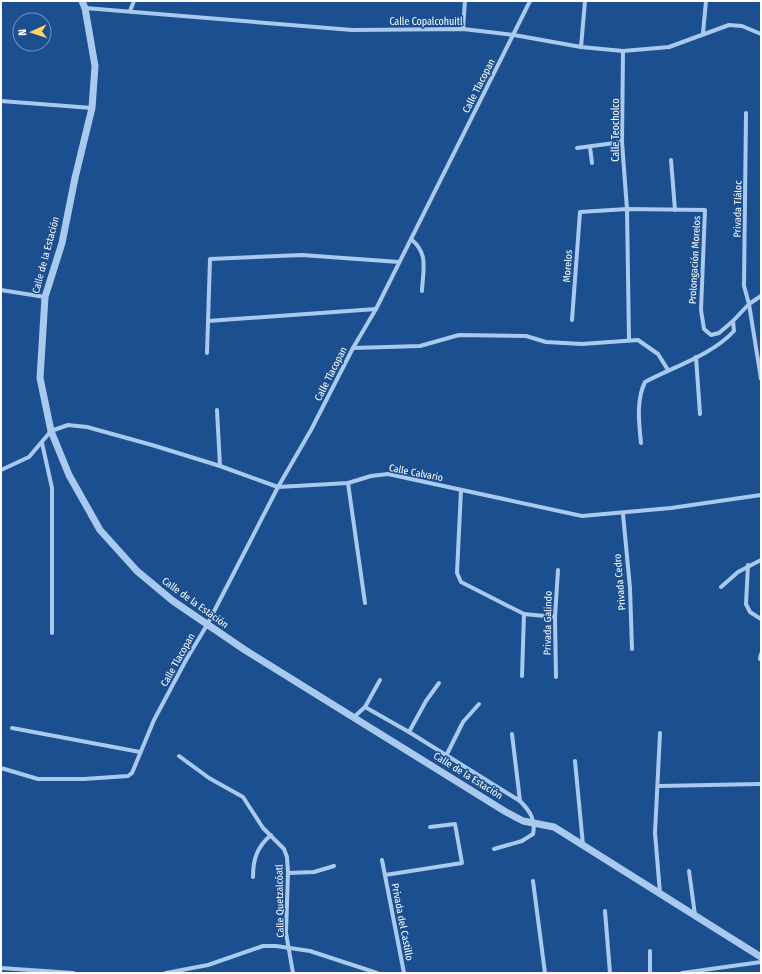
<svg xmlns="http://www.w3.org/2000/svg" width="762" height="974" font-family="'Fira Sans Condensed',sans-serif">
<rect width="100%" height="100%" fill="#1b4f8f"/>
<g fill="none" stroke-linecap="round" stroke-linejoin="round">
<g stroke="#a9c9ee" stroke-width="4">
<path d="M85 8 352 30 463 29 514 35 581 47 623 51 669 47 729 25 742 26 761 34"/>
<path d="M130 11 134 1"/>
<path d="M463 29 465 1"/>
<path d="M703 33 706 1"/>
<path d="M581 47 585 1"/>
<path d="M623 51 622 142 627 209 629 340"/>
<path d="M1 101 92 108"/>
<path d="M746 113 744 286 749 304 761 379"/>
<path d="M590 147 592 163"/>
<path d="M577 148 622 142"/>
<path d="M671 160 675 210"/>
<path d="M411 239C429 254 423 269 422 291"/>
<path d="M1 290 45 297"/>
<path d="M572 320 580 212 627 209 705 210 701 310 704 329 711 335 719 333 733 321"/>
<path d="M208 321 376 309"/>
<path d="M353 348 420 346 459 335 526 336 546 342 582 344 638 340 658 354 668 370"/>
<path d="M207 353 210 259 302 255 399 262"/>
<path d="M696 357 700 414"/>
<path d="M217 410 220 466"/>
<path d="M42 443 52 488V633"/>
<path d="M641 443C639 423 636 400 645 382 673 367 712 355 734 331L733 321 749 304 761 296"/>
<path d="M1 470 29 457 51 431 68 425 87 427 152 445 220 466 278 487 348 483 371 476 388 474 582 516 671 508 761 495"/>
<path d="M348 483 365 603"/>
<path d="M461 490 457 573 461 582 524 614 555 617"/>
<path d="M623 514 630 588 632 649"/>
<path d="M748 565 746 604 750 612 761 619"/>
<path d="M721 587 738 572 761 560"/>
<path d="M760 659 761 654"/>
<path d="M522 676 524 614"/>
<path d="M556 677 555 617 558 570"/>
<path d="M365 707 380 680"/>
<path d="M354 717 365 707 409 732 520 801C530 811 536 820 533 834L522 841 494 849"/>
<path d="M12 728 140 752"/>
<path d="M409 732 426 701 439 683"/>
<path d="M512 734 520 801"/>
<path d="M179 756 209 778 243 797 263 828 284 849 287 857 288 873 286 933 293 973"/>
<path d="M446 756 463 722 479 704"/>
<path d="M575 761 583 845"/>
<path d="M1 768 38 779H84L128 776 132 773 154 720 186 660 207 625 278 487 311 430 353 348 376 309 530 1"/>
<path d="M658 786 760 784"/>
<path d="M382 860 404 973"/>
<path d="M689 871 695 915"/>
<path d="M288 873 314 872 334 866"/>
<path d="M385 875 462 863 455 824 430 827"/>
<path d="M253 877C253 859 257 847 271 835"/>
<path d="M533 881 545 973"/>
<path d="M660 893 655 833 660 733"/>
<path d="M605 911 610 973"/>
<path d="M650 951V973"/>
<path d="M1 968 73 973"/>
<path d="M166 973 208 965 263 946H276L310 951 377 973"/>
<path d="M682 973 761 962"/>
</g>
<path stroke="#a9c9ee" stroke-width="7" d="M82 1 85 8 95 66 92 108 75 178 62 243 45 297 40 378 51 431 69 475 100 530 137 571 173 601 245 650 506 812 523 821 554 827 761 957"/>
</g>
<g text-anchor="middle" dominant-baseline="central" stroke-width="3" stroke-linejoin="round" paint-order="stroke">
<g font-size="10" fill="#fff" stroke="#1b4f8f">
<text x="426" y="22">Calle Copalcohuitl</text>
<text transform="translate(479 86) rotate(-63)">Calle Tlacopan</text>
<text transform="translate(616 130) rotate(-90)">Calle Teocholco</text>
<text transform="translate(738 209) rotate(-89)">Privada Tláloc</text>
<text transform="translate(46 255) rotate(-75)">Calle de la Estación</text>
<text transform="translate(695 260) rotate(-87)">Prolongación Morelos</text>
<text transform="translate(568 266) rotate(-86)">Morelos</text>
<text transform="translate(331 374) rotate(-63)">Calle Tlacopan</text>
<text transform="translate(416 473) rotate(11)">Calle Calvario</text>
<text transform="translate(620 582) rotate(-95)">Privada Cedro</text>
<text transform="translate(195 603) rotate(36)">Calle de la Estación</text>
<text transform="translate(548 623) rotate(-89)">Privada Galindo</text>
<text transform="translate(178 660) rotate(-61)">Calle Tlacopan</text>
<text transform="translate(468 776) rotate(32)">Calle de la Estación</text>
<text transform="translate(280 901) rotate(-91)">Calle Quetzalcóatl</text>
<text transform="translate(402 922) rotate(79)">Privada del Castillo</text>
</g>
</g>
<rect width="762" height="974" fill="none" stroke="#ffffff" stroke-width="4"/>
<g transform="translate(32 32) rotate(267)"><circle r="19" fill="#1b4f8f" stroke="#7695bc"/>
<path d="M0-3L7 15L0 10L-7 15Z" fill="#ffd166"/>
<text y="-6" font-size="11" font-weight="bold" text-anchor="middle" fill="#ffffff">N</text>
</g>
</svg>
